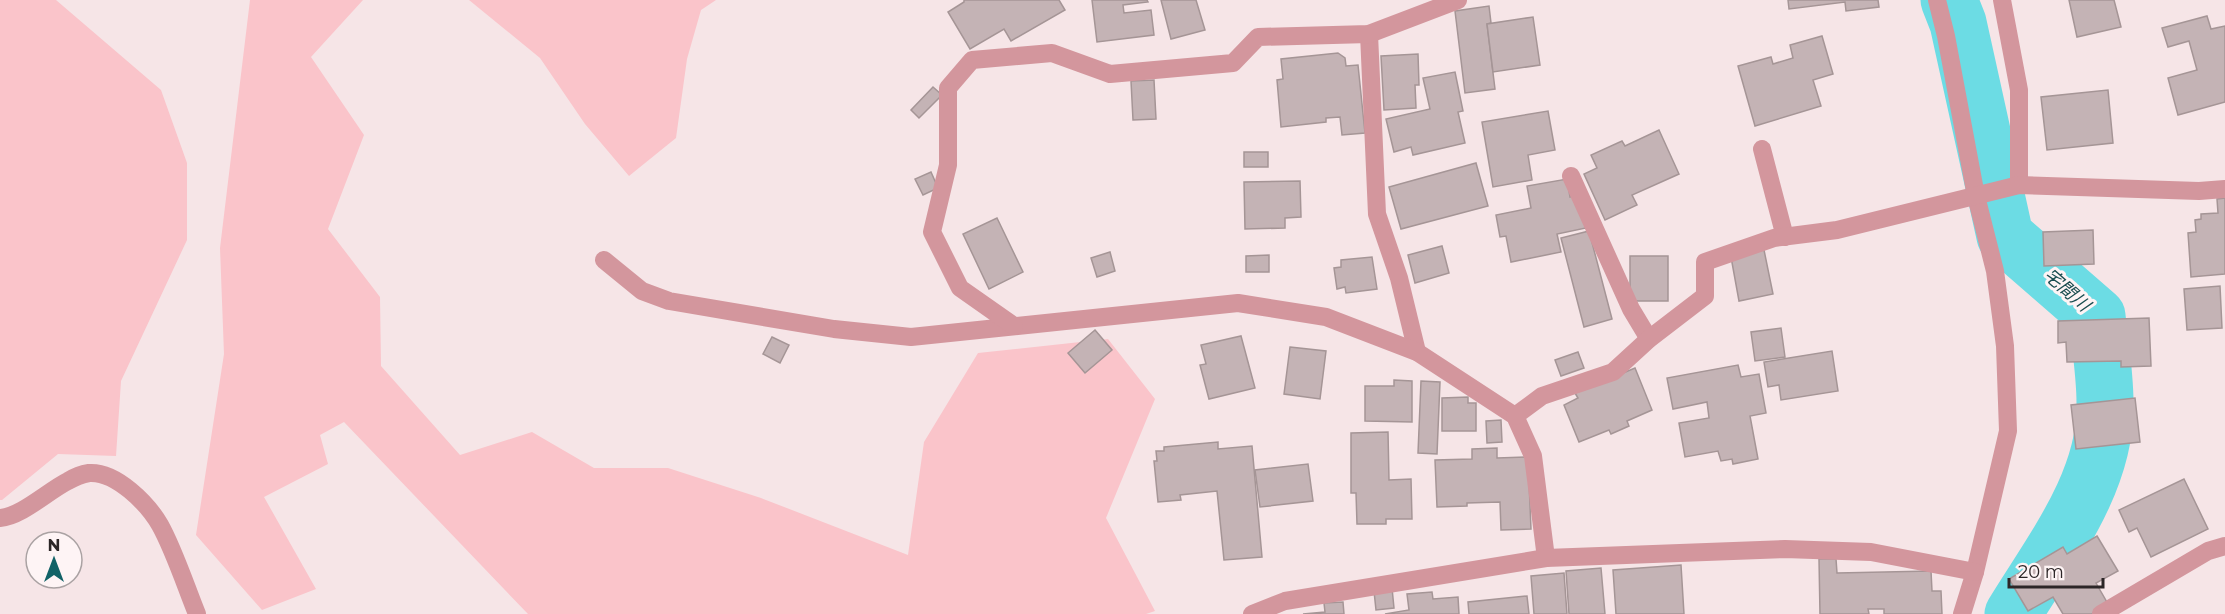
<svg xmlns="http://www.w3.org/2000/svg" width="2225" height="614" font-family="Montserrat,'Noto Sans JP',sans-serif">
<rect width="100%" height="100%" fill="#f6e5e7"/>
<g fill="#fac4ca">
<path d="M0 0H56L161 90 187 163V240L121 381 116 456 58 454 2 500H0Z"/>
<path d="M250 0H363L311 57 364 135 328 229 380 297 381 366 460 455 532 432 594 468H668L761 498 908 555 924 442 978 353 1108 339 1155 399 1106 518 1155 611 1146 614H528L344 422 320 435 328 464 264 497 316 589 262 610 196 535 224 354 220 248Z"/>
<path d="M469 0H716L701 10 687 59 676 138 629 176 585 124 540 58Z"/>
</g>
<g fill="none" stroke-linecap="round" stroke-linejoin="round">
<path stroke="#6cdce4" stroke-width="57" d="M1949 0 1958 23 2005 236 2097 316C2100 344 2105 374 2105 403 2107 481 2052 550 2013 614"/>
</g>
<g fill="#c4b3b5" stroke="#a59596" stroke-width="1.5">
<path d="M964 0H1059L1065 10 1011 41 1004 29 970 49 948 12 964 2Z"/>
<path d="M1092 0H1147L1148 2 1123 5 1124 13 1151 10 1154 35 1097 42Z"/>
<path d="M1161 0H1196L1205 30 1171 39Z"/>
<path d="M1788 0H1878L1879 7 1846 11 1845 2 1789 9Z"/>
<path d="M2069 0H2114L2121 27 2077 37Z"/>
<path d="M1489 6 1491 23 1487 24 1495 89 1465 93 1455 11Z"/>
<path d="M2207 16 2211 29 2225 26V102L2178 115 2168 78 2197 70 2189 41 2168 47 2162 28Z"/>
<path d="M1533 17 1540 65 1493 72 1487 24Z"/>
<path d="M1822 36 1833 74 1813 80 1821 106 1755 126 1738 66 1771 57 1773 64 1793 58 1790 45Z"/>
<path d="M1338 53 1345 58 1346 66 1358 65 1365 133 1342 135 1340 117 1326 118V122L1281 127 1277 80 1283 79 1281 59Z"/>
<path d="M1418 54 1419 85H1415L1416 108 1384 110 1381 56Z"/>
<path d="M1455 72 1463 111 1458 112 1465 143 1413 155 1411 147 1394 152 1386 119 1430 109 1423 78Z"/>
<path d="M1154 80 1156 119 1133 120 1131 81Z"/>
<path d="M933 87 942 95 919 118 911 110Z"/>
<path d="M2108 90 2113 143 2047 150 2041 97Z"/>
<path d="M1548 111 1555 150 1528 155 1532 180 1493 187 1482 122Z"/>
<path d="M1659 130 1679 174 1632 195 1637 205 1605 220 1584 174 1597 168 1591 155 1622 141 1625 146Z"/>
<rect x="1244" y="152" width="24" height="15"/>
<path d="M1476 163 1488 206 1401 229 1389 187Z"/>
<path d="M931 172 938 188 923 195 915 179Z"/>
<path d="M1567 179 1570 197 1580 194 1586 228 1557 234 1561 252 1511 262 1506 236 1500 237 1496 215 1531 208 1527 186Z"/>
<path d="M1300 181 1301 217 1285 218V228L1245 229 1244 182Z"/>
<path d="M2225 198V274L2191 277 2188 233 2196 232 2195 220 2201 219V214L2218 213 2217 199Z"/>
<path d="M997 218 1023 272 989 289 963 234Z"/>
<path d="M2093 230 2094 264 2044 266 2043 232Z"/>
<path d="M1589 231 1612 319 1584 327 1561 238Z"/>
<path d="M1442 246 1449 273 1415 283 1408 255Z"/>
<path d="M1764 250 1773 294 1739 301 1731 257Z"/>
<path d="M1110 252 1115 271 1097 277 1091 258Z"/>
<path d="M1269 255V272H1246V256Z"/>
<rect x="1630" y="256" width="38" height="45"/>
<path d="M1372 257 1377 289 1346 293 1345 287 1337 289 1334 268 1341 267V260Z"/>
<path d="M2220 286 2222 328 2187 330 2184 289Z"/>
<path d="M2149 318 2151 366 2121 367V361L2067 362 2066 342 2058 343V321Z"/>
<path d="M1781 328 1785 357 1755 361 1751 332Z"/>
<path d="M1095 330 1112 350 1085 373 1068 353Z"/>
<path d="M1241 336 1255 388 1209 399 1200 365 1206 364 1201 345Z"/>
<path d="M772 337 789 345 780 363 763 354Z"/>
<path d="M1290 347 1326 351 1320 399 1284 394Z"/>
<path d="M1832 351 1838 391 1781 400 1779 385 1768 387 1764 362Z"/>
<path d="M1578 352 1584 368 1561 376 1555 360Z"/>
<path d="M1738 365 1741 377 1759 374 1766 413 1750 416 1758 459 1733 464 1732 459 1721 461 1718 451 1685 457 1679 423 1709 418 1707 402 1673 409 1667 378Z"/>
<path d="M1635 368 1652 410 1627 421 1629 426 1611 434 1609 430 1579 442 1564 405 1578 398 1575 393Z"/>
<path d="M1394 380 1412 381V422L1365 421V386H1394Z"/>
<path d="M1421 381 1440 382 1437 454 1418 453Z"/>
<path d="M1468 397V403H1476V431H1442V398Z"/>
<path d="M2135 398 2140 442 2076 449 2071 405Z"/>
<path d="M1501 420 1502 442 1487 443 1486 421Z"/>
<path d="M1388 432 1389 480 1411 479 1412 519H1386V524H1357L1356 493H1351V433Z"/>
<path d="M1218 442V449L1252 446 1262 557 1224 560 1217 491 1180 495 1181 500 1158 502 1154 461H1157L1156 451H1164V447Z"/>
<path d="M1497 448V458L1528 457 1531 529 1501 530 1500 502 1467 503V506L1437 507 1435 460 1472 459V449Z"/>
<path d="M1308 464 1313 501 1260 507 1255 470Z"/>
<path d="M2184 479 2208 529 2151 557 2137 528 2129 532 2119 510Z"/>
<path d="M2097 536 2118 571 2096 583 2108 604 2092 614H2063L2053 597 2028 611 2009 579 2063 547 2067 554Z"/>
<path d="M1819 559H1836L1837 573 1931 571 1932 591H1941L1942 614H1884V609H1868L1869 614H1820Z"/>
<path d="M1681 565 1684 614H1616L1613 570Z"/>
<path d="M1601 568 1605 614H1569L1566 571Z"/>
<path d="M1564 573 1567 614H1534L1531 576Z"/>
<path d="M1392 588 1394 608 1376 610 1374 591Z"/>
<path d="M1432 592 1433 599 1458 597 1459 614H1385L1409 610 1407 594Z"/>
<path d="M1527 596 1529 614H1469L1468 602Z"/>
<path d="M1343 602 1344 614H1303L1325 612 1324 603Z"/>
</g>
<g fill="none" stroke-linecap="round" stroke-linejoin="round">
<g stroke="#d3969d" stroke-width="18">
<path d="M1937 0 1946 36 1976 196 1995 271 2005 346 2008 431 1975 572 1962 614"/>
<path d="M2002 0 2019 90V185"/>
<path d="M1369 34 1377 214 1399 278 1417 352"/>
<path d="M1762 149 1785 237"/>
<path d="M1571 176 1631 309 1649 339"/>
<path d="M604 260 642 291 669 301 834 329 911 337 1238 303 1326 317 1417 352 1515 416 1533 456 1546 558"/>
<path d="M1014 326 960 288 932 232 948 165V88L972 60 1052 53 1110 74 1233 63 1258 37 1369 34 1458 0"/>
<path d="M1515 416 1542 396 1613 372 1649 339 1705 296V262L1774 238 1837 230 2019 185 2199 191 2225 189"/>
<path d="M0 518C22 516 48 491 68 481 73 478 83 474 89 473 116 471 148 504 160 525 174 550 186 587 197 614"/>
<path d="M1252 614 1285 601 1546 558 1785 549 1871 552 1975 572"/>
<path d="M2101 614 2208 551 2225 546"/>
</g>
</g>
<g text-anchor="middle" dominant-baseline="central" stroke-width="6" stroke-linejoin="round" paint-order="stroke">
<g font-size="18" font-style="italic" fill="#1a4d50" stroke="#fef4f5">
<text transform="translate(2067 290) rotate(41)">宅間川</text>
</g>
</g>
<g transform="translate(54 560)"><circle r="28" fill="#fef4f5" stroke="#aaa2a3" stroke-width="1.5"/>
<path d="M0-4.5L10 22L0 15L-10 22Z" fill="#126267"/>
<text y="-9" font-size="16" font-weight="bold" text-anchor="middle" fill="#2c2627">N</text>
</g>
<path d="M2009 578v9h94v-9" fill="none" stroke="#2c2627" stroke-width="3"/>
<text x="2018" y="578" font-size="18" fill="#2c2627" stroke="#fef4f5" stroke-width="4.5" paint-order="stroke">20 m</text>
</svg>
